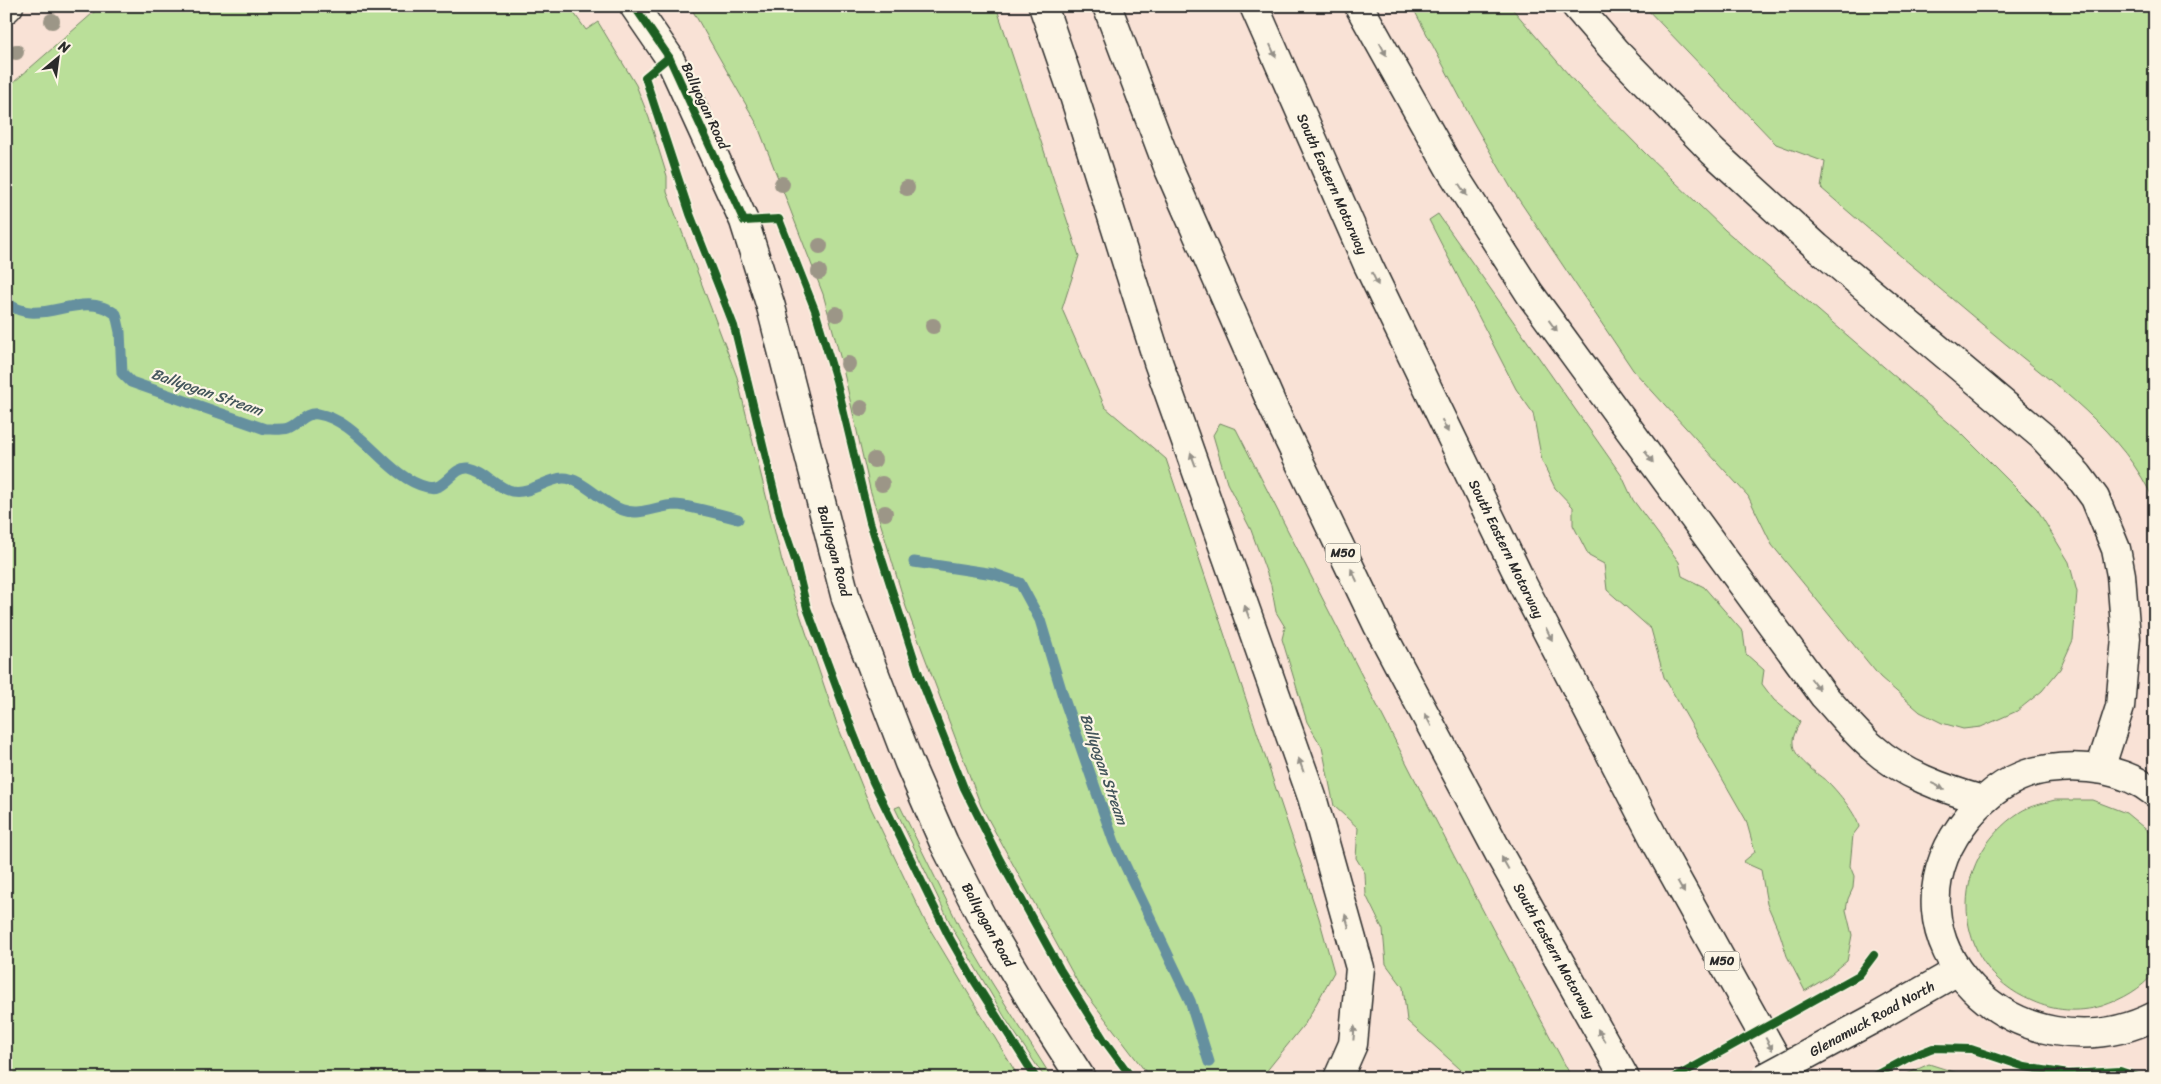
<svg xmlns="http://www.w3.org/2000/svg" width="2161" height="1084" font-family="Sriracha,sans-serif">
<rect width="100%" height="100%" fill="#f9e2d6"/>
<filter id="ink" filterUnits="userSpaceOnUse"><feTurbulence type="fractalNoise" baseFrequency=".02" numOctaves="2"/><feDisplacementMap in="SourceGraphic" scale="10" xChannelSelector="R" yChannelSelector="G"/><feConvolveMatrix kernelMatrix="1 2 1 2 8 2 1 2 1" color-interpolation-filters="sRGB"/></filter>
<g filter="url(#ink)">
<g fill="#badf99" stroke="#728562">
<path d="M101 6H569L586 30 598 22 636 85 649 118 667 176V192L737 377 782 561 837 724 870 806 925 921 1019 1078H6V89Z"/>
<path d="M690 6H996L1079 256 1062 309 1105 407 1166 459 1319 918 1334 972 1306 1022 1261 1078H1157L1145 1071 1078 983 981 806 906 607 870 489 841 360 823 294 757 124Z"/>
<path d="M1412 6H1510L1574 81 1645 153 1725 230 1963 435 2037 509 2069 562 2077 592 2073 640 2060 669 2042 691 2017 711 1981 727 1963 729 1942 723 1920 712 1880 677 1772 545 1748 496 1633 370 1511 188 1473 122Z"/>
<path d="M1644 6H2155V503C2124 431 2053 384 1995 335 1937 286 1878 238 1821 188L1825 162 1776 144Z"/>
<path d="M1438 214 1622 476 1633 500 1679 562 1682 576 1704 587 1743 632 1746 654 1764 670 1762 684 1774 700 1800 721C1798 727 1792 737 1793 743 1793 758 1818 774 1829 783 1838 792 1857 815 1859 827L1853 835 1850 866 1854 876 1853 888 1848 899 1846 910 1852 935 1847 961 1826 978 1805 991 1787 956 1780 934 1767 904 1761 870 1743 862 1755 852 1746 820 1664 677 1651 629 1607 590 1604 564 1589 556 1573 525V507L1555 488 1542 461 1533 413 1516 389 1429 220Z"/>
<path d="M1220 423 1236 429 1454 856 1572 1078H1470L1407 1021 1403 987 1386 964 1383 930 1366 895 1365 873 1356 858 1358 828 1334 806 1322 747 1307 722 1282 639 1285 627 1276 612 1271 585 1251 530 1227 483 1213 435Z"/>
<path d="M2055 800H2092L2126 813 2155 837V972C2141 989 2123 999 2102 1006 2078 1013 2054 1011 2032 1001 1949 966 1946 860 2020 812 2029 806 2044 803 2055 800Z"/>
<path d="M900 806 961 930 992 983 1052 1078H1045L1007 1021 954 931 895 808Z"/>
<path d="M1929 1064 1973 1078H1898Z"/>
</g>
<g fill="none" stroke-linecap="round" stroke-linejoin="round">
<g stroke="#65909f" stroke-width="11">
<path d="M6 302C41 331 78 287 116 314L120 332 122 373 131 382 265 429C272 429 282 430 288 428 299 424 305 412 318 414 360 421 385 477 427 487 446 492 452 466 469 468 486 471 496 488 512 491 531 494 546 479 563 478 581 477 604 505 623 510 640 516 657 506 675 505 687 505 723 515 738 519"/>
<path d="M914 562 994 574 1020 583 1040 620 1063 696 1114 842 1190 1001 1209 1062"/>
</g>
<g stroke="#2b2b2b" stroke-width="31">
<g id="minor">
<path d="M634 6 669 57 744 221 771 307 846 599 909 763 944 843 984 921 1036 1008 1081 1078"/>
<path d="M1576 6 1614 50 1713 152 1817 247 2042 436 2078 475 2095 498 2116 549 2121 575 2126 638 2120 707 2100 769"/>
<path d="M6 9 9 6"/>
</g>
</g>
<g stroke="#2b2b2b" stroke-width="31">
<g id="major">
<path d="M2155 793C2125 769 2084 764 2048 769 2016 773 1989 792 1969 816 1867 940 2019 1084 2155 1016"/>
<path d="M1875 1018 1954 973"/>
</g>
</g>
<g stroke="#2b2b2b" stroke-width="31">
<g id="highway">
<path d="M1043 6 1075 99 1158 362 1312 797 1360 968 1353 1044 1338 1078"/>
<path d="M1107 6 1168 167 1274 409 1378 626 1502 859 1625 1078"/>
<path d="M1254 6 1368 265 1523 585 1657 844 1787 1078"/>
<path d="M1359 6 1450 169 1530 294 1824 696C1840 713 1854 732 1872 747 1902 774 1944 789 1982 800"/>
</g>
</g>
<use href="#minor" stroke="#fcf5e5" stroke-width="28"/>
<use href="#major" stroke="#fcf5e5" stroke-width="28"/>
<use href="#highway" stroke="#fcf5e5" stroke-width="28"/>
<g stroke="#2b2b2b" stroke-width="31" stroke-linecap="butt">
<path id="major-bridge" d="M1764 1078 1875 1018"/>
</g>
<use href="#major-bridge" stroke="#fcf5e5" stroke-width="28"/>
<g stroke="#fcf5e5" stroke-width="11">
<g id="cycleway">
<path d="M634 6 669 57 744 221 779 219 815 310 836 380 870 522 920 677 964 788 1000 860 1060 969 1104 1040 1132 1078"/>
<path d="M669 57 645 77 690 214 734 326 780 516 796 563 807 608 853 732 873 782 948 935 973 979 1036 1078"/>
<path d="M1674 1078 1859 975 1874 955"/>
<path d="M1871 1078 1910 1057 1933 1048 1971 1049 2025 1067 2068 1074 2120 1071 2141 1078"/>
</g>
</g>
<use href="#cycleway" stroke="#1b5e20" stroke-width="8"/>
</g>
<g fill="#9c9687">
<circle cx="52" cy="21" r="8"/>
<circle cx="16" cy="52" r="8"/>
<circle cx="782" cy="184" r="8"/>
<circle cx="907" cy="188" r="8"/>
<circle cx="820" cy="246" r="8"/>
<circle cx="819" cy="272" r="8"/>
<circle cx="836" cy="314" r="8"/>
<circle cx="933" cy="326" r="8"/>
<circle cx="848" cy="364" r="8"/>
<circle cx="861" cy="408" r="8"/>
<circle cx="874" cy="460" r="8"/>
<circle cx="882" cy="484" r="8"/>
<circle cx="885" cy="513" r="8"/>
</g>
<defs><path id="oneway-solid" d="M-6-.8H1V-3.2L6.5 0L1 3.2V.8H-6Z" transform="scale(1.25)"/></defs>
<g fill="#949088">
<use href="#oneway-solid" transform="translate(1383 49) rotate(62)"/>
<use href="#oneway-solid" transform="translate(1273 51) rotate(66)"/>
<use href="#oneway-solid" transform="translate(1463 190) rotate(57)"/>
<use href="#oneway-solid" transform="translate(1375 279) rotate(64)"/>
<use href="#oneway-solid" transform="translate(1553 326) rotate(54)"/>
<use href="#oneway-solid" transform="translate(1445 426) rotate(64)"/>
<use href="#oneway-solid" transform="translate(1649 457) rotate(54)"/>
<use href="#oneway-solid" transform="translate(1193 459) rotate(-110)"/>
<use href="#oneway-solid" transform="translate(1354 575) rotate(-116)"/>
<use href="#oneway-solid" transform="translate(1247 612) rotate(-110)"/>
<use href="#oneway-solid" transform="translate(1549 634) rotate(63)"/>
<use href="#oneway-solid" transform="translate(1815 684) rotate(53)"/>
<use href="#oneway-solid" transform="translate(1428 720) rotate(-118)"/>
<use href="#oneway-solid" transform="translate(1301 765) rotate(-110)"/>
<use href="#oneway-solid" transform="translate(1938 786) rotate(25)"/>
<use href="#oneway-solid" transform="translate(1505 863) rotate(-119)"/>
<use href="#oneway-solid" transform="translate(1681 887) rotate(61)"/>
<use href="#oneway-solid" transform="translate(1347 921) rotate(-106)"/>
<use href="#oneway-solid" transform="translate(1354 1033) rotate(-85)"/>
<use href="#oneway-solid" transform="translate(1601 1035) rotate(-119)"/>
<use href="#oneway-solid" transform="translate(1769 1044) rotate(61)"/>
</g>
</g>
<g text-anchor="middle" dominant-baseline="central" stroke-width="4.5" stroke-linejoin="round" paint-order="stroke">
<g fill="#fcf5e5" stroke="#6a6863" stroke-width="1">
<rect x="1325.5" y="543.5" width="35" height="19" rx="4"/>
<rect x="1704.5" y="951.5" width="35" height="19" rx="4"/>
</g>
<g font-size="12" font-weight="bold" fill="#2b2b2b">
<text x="1343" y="553">M50</text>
<text x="1722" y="961">M50</text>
</g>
<g font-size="14" fill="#2b2b2b" stroke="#fcf5e5">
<text transform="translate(705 106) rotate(65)">Ballyogan Road</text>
<text transform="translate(1332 184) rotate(66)">South Eastern Motorway</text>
<text transform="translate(1506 549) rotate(64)">South Eastern Motorway</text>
<text transform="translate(834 551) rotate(75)">Ballyogan Road</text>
<text transform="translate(988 925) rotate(61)">Ballyogan Road</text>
<text transform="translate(1554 951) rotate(61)">South Eastern Motorway</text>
<text transform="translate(1872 1019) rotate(-29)">Glenamuck Road North</text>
</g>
<g font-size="15" font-style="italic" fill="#43555b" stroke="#fcf5e5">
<text transform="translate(207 392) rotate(19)">Ballyogan Stream</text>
<text transform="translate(1104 769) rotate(71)">Ballyogan Stream</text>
</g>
</g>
<rect width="2161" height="1084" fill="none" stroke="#fcf5e5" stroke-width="25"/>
<rect x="12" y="12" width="2136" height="1059" fill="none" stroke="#2b2b2b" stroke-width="2" filter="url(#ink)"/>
<g transform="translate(58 58) rotate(29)" stroke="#fcf5e5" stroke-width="4" paint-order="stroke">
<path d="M0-4L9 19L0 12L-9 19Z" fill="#2b2b2b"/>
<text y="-8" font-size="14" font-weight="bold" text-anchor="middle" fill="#2b2b2b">N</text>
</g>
</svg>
